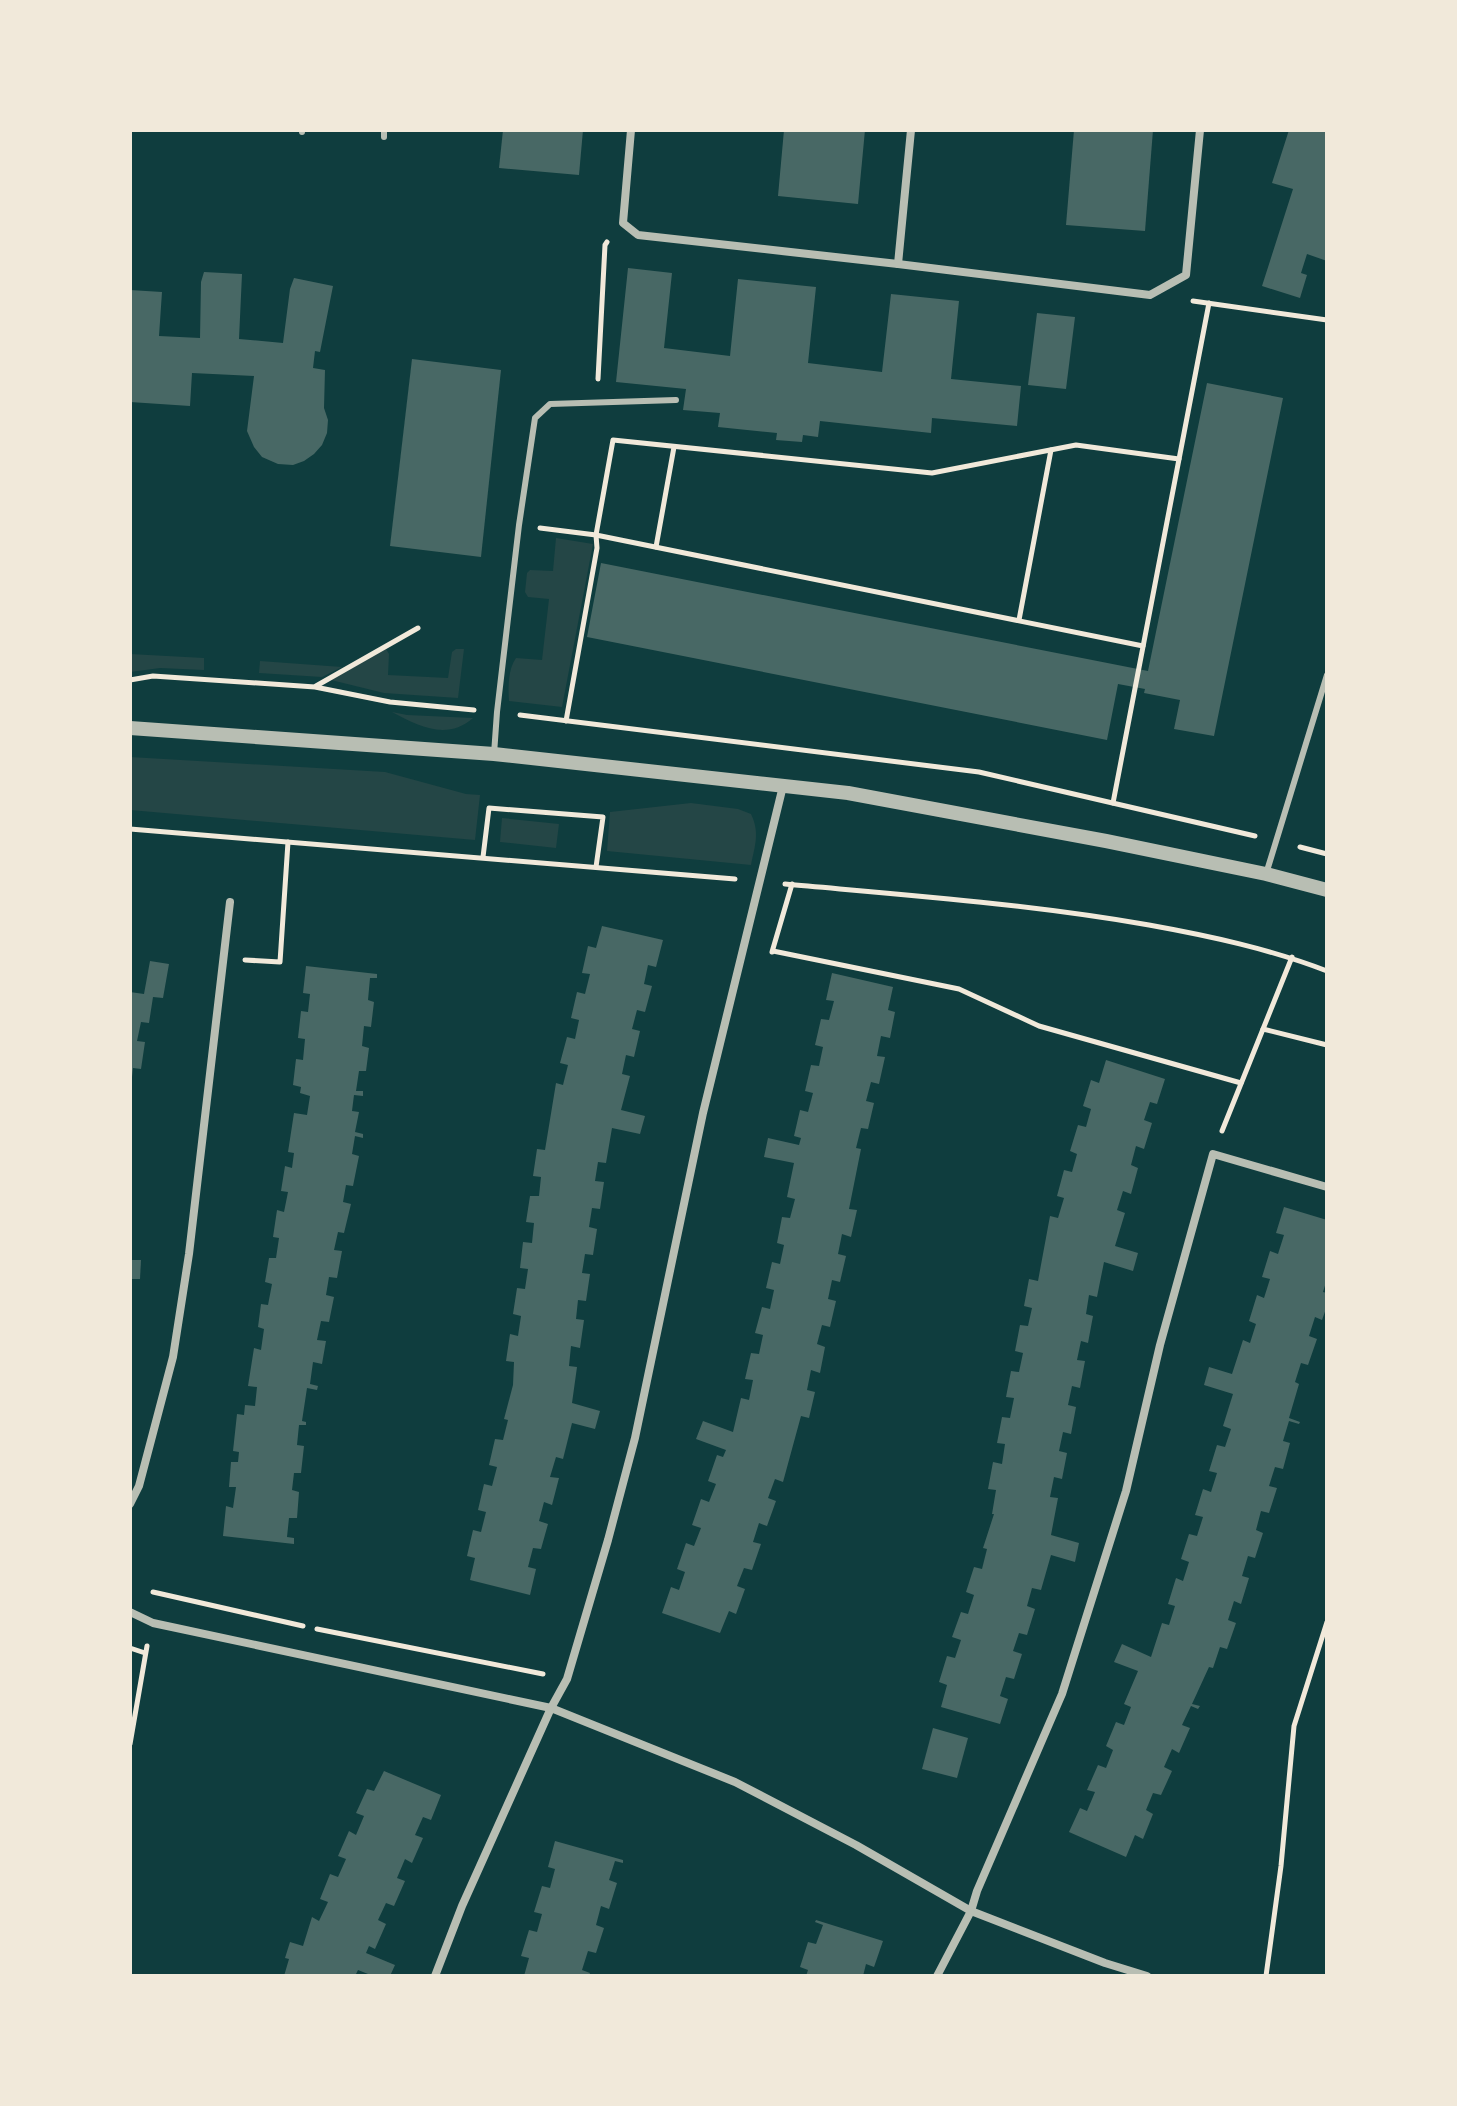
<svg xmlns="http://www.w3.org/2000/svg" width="1457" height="2106" font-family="'Noto Sans',sans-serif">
<rect width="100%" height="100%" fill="#0f3d3e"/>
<g fill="#244646">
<path d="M556 538 593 544 562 707 509 701C508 688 508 669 516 658L542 660 549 599 528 597 525 592 527 573 530 570 553 571Z"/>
<path d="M386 649 389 654 388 675 448 678 452 652 456 649H464L458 698 384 693 331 680Z"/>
<path d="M130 654 204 658V670L160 668 130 672Z"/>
<path d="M260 661 342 667 322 677 259 673Z"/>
<path d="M392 712 407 715 473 718C447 741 418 726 392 712Z"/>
<path d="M130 757 385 772 466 794 480 795 475 840 130 810Z"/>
<path d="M691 803 738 809 751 814C760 833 755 845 751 865L607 851 610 812Z"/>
<path d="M502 818 559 824 556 848 500 842Z"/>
</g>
<g fill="#486865">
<path d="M503 130H583L579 175 499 168Z"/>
<path d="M784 130H865L858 204 778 196Z"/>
<path d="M1074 130H1153L1145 231 1066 225Z"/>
<path d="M1289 130H1327V261L1307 254 1301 273 1307 275 1300 298 1262 286 1293 189 1272 183Z"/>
<path d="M628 268 672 273 664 348 730 356 738 279 816 287 808 363 882 372 891 294 959 301 951 379 1021 386 1017 426 932 418 931 433 820 421 818 437 803 435 802 442 776 440 777 433 718 427 720 413 683 410 686 389 616 382Z"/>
<path d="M204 272 242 274 239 339 283 343 290 289 294 278 333 286 320 352 315 351 313 368 325 370 324 408 328 420 327 433 322 445 314 454 304 461 293 465 278 464 262 457 254 447 247 431 254 376 192 373 190 406 130 402V290L162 292 159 336 200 338 201 282Z"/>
<path d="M1037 313 1075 317 1066 389 1028 385Z"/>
<path d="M412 359 501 370 481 557 390 546Z"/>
<path d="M1207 383 1283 398 1214 736 1174 729 1180 700 1144 693 1145 689 1118 684 1107 740 587 637 601 563 1148 671Z"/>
<path d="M602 926 663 940 656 967 648 965 644 984 652 986 645 1012 637 1010 632 1029 640 1031 634 1057 626 1055 622 1074 630 1076 621 1110 645 1116 640 1134 612 1128 606 1163 598 1162 595 1181 604 1182 600 1209 592 1208 589 1227 597 1229 593 1255 585 1254 582 1273 590 1274 586 1301 578 1300 576 1319 584 1320 580 1348 571 1346 569 1366 577 1367 572 1403 600 1411 595 1429 572 1423 563 1459 556 1457 550 1477 559 1478 552 1505 544 1502 539 1521 548 1524 541 1549 533 1548 528 1567 536 1569 530 1595 470 1580 475 1558 467 1556 473 1530 481 1532 486 1512 478 1510 484 1484 492 1486 497 1467 489 1465 495 1439 503 1440 508 1420 504 1419 513 1385 514 1362 506 1361 510 1334 518 1336 521 1316 513 1314 517 1288 525 1289 528 1269 520 1268 523 1242 532 1243 534 1223 526 1222 530 1196H539L541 1177 533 1176 537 1149 545 1150 556 1083 563 1085 568 1065 560 1063 567 1037 575 1039 579 1020 571 1018 577 992 585 994 590 974 582 973 588 946 596 948Z"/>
<path d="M150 961 169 964 163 998 153 997 149 1023 141 1022 137 1041 145 1042 141 1069 133 1068 132 1077H130V992L144 994Z"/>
<path d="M306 966 377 974V978H370L368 1000 374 1002 371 1027 364 1026 362 1046 369 1048 366 1071H359L356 1091H363V1096L354 1095 352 1111 359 1112 355 1132 363 1134V1138L355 1136 352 1154 359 1156 353 1186 346 1185 343 1202 351 1204 344 1233 338 1232 334 1250 342 1251 337 1278 329 1277 326 1295 334 1297 329 1322 321 1321 317 1340 326 1341 322 1364 313 1362 310 1384 318 1386 317 1390 307 1388 302 1421 306 1422V1425H299L297 1445 304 1446 301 1473H294L292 1490 299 1492 297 1518H289L287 1537 294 1538V1544L223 1536 226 1506 233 1508 236 1487H229L231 1462H238L239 1452 233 1451 237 1414 244 1415 245 1405 255 1406 257 1387 248 1386 254 1348 261 1350 264 1329 258 1327 261 1304 268 1305 272 1284 265 1282 269 1258H276L279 1238 273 1237 277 1210 284 1212 288 1192 281 1191 285 1166 292 1168 294 1153 288 1152 294 1113 307 1115 310 1096 300 1093 301 1087 293 1085 296 1059 303 1060 305 1039 298 1038 301 1011 308 1012 310 994 303 993Z"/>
<path d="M832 973 893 987 888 1010 895 1012 890 1038 881 1036 877 1056 885 1057 879 1084 871 1082 866 1101 874 1103 868 1129 861 1128 856 1148 861 1149 849 1209 857 1210 851 1237 842 1234 838 1254 846 1256 840 1282 832 1280 828 1299 836 1301 830 1327 822 1325 817 1344 825 1347 820 1373 811 1370 807 1390 815 1392 809 1418 801 1416 783 1482 775 1479 768 1498 776 1501 767 1526 759 1523 753 1542 761 1544 752 1570 744 1568 737 1586 745 1589 736 1614 729 1611 720 1633 662 1613 671 1587 679 1590 685 1572 677 1569 686 1543 694 1546 701 1528 692 1525 701 1499 709 1502 716 1484 708 1481 717 1455 723 1457 726 1450 696 1439 703 1421 733 1432 741 1398 749 1400 753 1380 745 1379 751 1353 759 1354 763 1335 755 1333 762 1307 770 1309 774 1290 766 1288 772 1262 780 1264 784 1245 777 1243 782 1217 790 1218 795 1199 787 1197 794 1163 764 1157 768 1138 799 1145 801 1138 794 1136 800 1110 808 1112 813 1093 805 1091 811 1065 819 1066 823 1047 815 1045 821 1019 829 1020 834 1001 826 1000Z"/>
<path d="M1106 1060 1165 1079 1157 1104 1150 1102 1144 1120 1152 1123 1144 1149 1136 1146 1131 1165 1138 1168 1131 1194 1123 1191 1117 1210 1125 1213 1115 1246 1138 1253 1133 1271 1104 1262 1097 1297 1089 1295 1086 1314 1093 1316 1088 1343 1081 1341 1077 1360 1085 1361 1080 1388 1072 1386 1068 1405 1076 1407 1071 1434 1063 1432 1059 1451 1067 1453 1062 1479 1054 1477 1050 1497 1058 1498 1051 1535 1079 1543 1075 1562 1051 1555 1041 1590 1032 1588 1027 1606 1035 1609 1027 1635 1019 1633 1013 1651 1022 1654 1014 1679 1006 1677 1000 1696 1008 1699 1000 1724 941 1707 947 1685 939 1682 947 1656 955 1658 961 1640 952 1637 961 1612 968 1614 974 1595 966 1592 974 1567 982 1569 987 1549 983 1548 994 1514H992L996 1490 988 1489 993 1462 1002 1464 1005 1444 997 1443 1002 1417 1010 1418 1014 1398 1006 1397 1011 1371 1019 1372 1023 1353 1015 1351 1020 1325 1028 1326 1032 1308 1024 1306 1029 1279 1038 1281 1050 1216 1058 1218 1064 1198 1057 1196 1064 1170 1072 1172 1077 1154 1070 1151 1078 1125 1086 1127 1091 1109 1083 1106 1091 1080 1099 1083Z"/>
<path d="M1284 1207 1327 1220V1279L1323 1292 1327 1293V1306L1322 1320 1315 1317 1309 1336 1317 1339 1308 1365 1301 1363 1295 1382 1299 1384 1289 1418 1300 1422 1299 1424 1289 1421 1283 1441 1290 1443 1283 1469 1275 1467 1269 1486 1277 1488 1269 1513 1261 1511 1256 1530 1263 1533 1255 1558 1248 1556 1242 1576 1249 1578 1241 1604 1234 1601 1228 1620 1236 1623 1227 1649 1220 1647 1213 1668 1209 1667 1192 1704 1200 1706 1198 1709 1191 1706 1182 1725 1190 1728 1179 1753 1172 1749 1164 1767 1172 1771 1161 1795 1153 1793 1146 1810 1153 1814 1143 1839 1135 1835 1126 1857 1069 1832 1080 1808 1087 1811 1095 1792 1087 1790 1098 1765 1106 1768 1113 1750 1106 1746 1116 1722 1124 1725 1131 1707 1124 1704 1138 1671 1114 1662 1122 1644 1151 1657 1162 1623 1169 1625 1175 1606 1168 1604 1176 1578 1183 1581 1189 1562 1181 1559 1189 1534 1197 1536 1203 1517 1195 1515 1203 1489 1211 1492 1217 1473 1209 1471 1217 1445 1225 1447 1231 1429 1223 1426 1233 1394 1204 1385 1209 1367 1232 1374 1243 1340 1250 1343 1256 1324 1249 1321 1257 1295 1264 1298 1270 1279 1262 1277 1270 1251 1278 1254 1284 1235 1276 1233Z"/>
<path d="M130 1260H141L140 1279H130Z"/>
<path d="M933 1728 968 1738 957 1778 922 1769Z"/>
<path d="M384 1771 441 1795 431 1820 423 1817 415 1835 423 1838 412 1863 405 1859 397 1878 405 1881 394 1906 386 1903 378 1920 386 1924 375 1949 369 1946 366 1953 395 1965 390 1976H373L358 1970 355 1976H284L289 1959 285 1958 290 1942 303 1946 312 1917 319 1921 328 1902 320 1899 330 1874 338 1877 346 1859 338 1856 349 1831 356 1835 364 1816 356 1813 367 1789 374 1791Z"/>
<path d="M555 1841 623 1860V1863L615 1861 609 1880 617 1883 609 1909 601 1906 596 1925 604 1928 596 1953 588 1951 582 1970 590 1973 589 1976H524L529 1958 521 1956 529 1930 537 1932 542 1914 534 1912 542 1886 550 1888 555 1869 548 1867Z"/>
<path d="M816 1920 883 1941 874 1967 866 1964 863 1976H806L808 1970 800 1967 808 1942 816 1944 823 1925 815 1922Z"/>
</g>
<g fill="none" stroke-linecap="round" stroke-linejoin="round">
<g stroke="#f1e9da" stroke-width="5">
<path d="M1193 301 1327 320"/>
<path d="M598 379 605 245 607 242"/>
<path d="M540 528 596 535 1143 646"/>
<path d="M656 547 674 447"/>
<path d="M1019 620 1051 450"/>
<path d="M130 680 153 676 315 687 390 702 474 710"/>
<path d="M316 686 418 628"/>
<path d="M520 715 979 772 1255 836"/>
<path d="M566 721 597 548 596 535 613 440 932 473 1076 445 1179 459"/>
<path d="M1113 803 1209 303"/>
<path d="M130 829 735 879"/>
<path d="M1300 847 1327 854"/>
<path d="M483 857 489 808 603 817 596 867"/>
<path d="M785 884C906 895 1029 904 1149 925 1210 936 1270 949 1327 971"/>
<path d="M773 951 959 989 1039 1026 1241 1083"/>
<path d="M772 952 792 884"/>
<path d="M245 960 280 962 288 842"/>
<path d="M1263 1029 1327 1045"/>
<path d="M1222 1131 1292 957"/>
<path d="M153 1592 303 1626"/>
<path d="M317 1629 543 1674"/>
<path d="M130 1648 145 1653"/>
<path d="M130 1744 147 1646"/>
<path d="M1266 1976 1281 1866 1294 1726 1327 1622"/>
</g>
<g stroke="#b8beb3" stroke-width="6">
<path d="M302 132V130"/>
<path d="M384 137V130"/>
<path d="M494 754 497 712 519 525 535 418 550 404 676 400"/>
<path d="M1266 874 1327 675"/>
</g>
<g stroke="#b8beb3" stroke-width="8">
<path d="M631 130 623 223 638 235 898 264 1150 295 1186 275 1200 130"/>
<path d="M898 264 911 130"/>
<path d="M130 1504 139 1486 173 1357 189 1254 230 902"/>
<path d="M130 1612 153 1623 551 1708 735 1782 856 1845 971 1911 1105 1963 1147 1976"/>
<path d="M435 1976 462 1906 551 1708 567 1679 608 1540 635 1438 703 1113 783 786"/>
<path d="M937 1976 971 1911 977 1891 1062 1694 1126 1491 1160 1345 1213 1154 1327 1187"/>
</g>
<path stroke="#b8beb3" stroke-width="14" d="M130 728 494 754 848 793 1106 841 1266 874 1327 890"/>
</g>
<rect width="1457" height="2106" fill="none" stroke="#f1e9da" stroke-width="264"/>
</svg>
